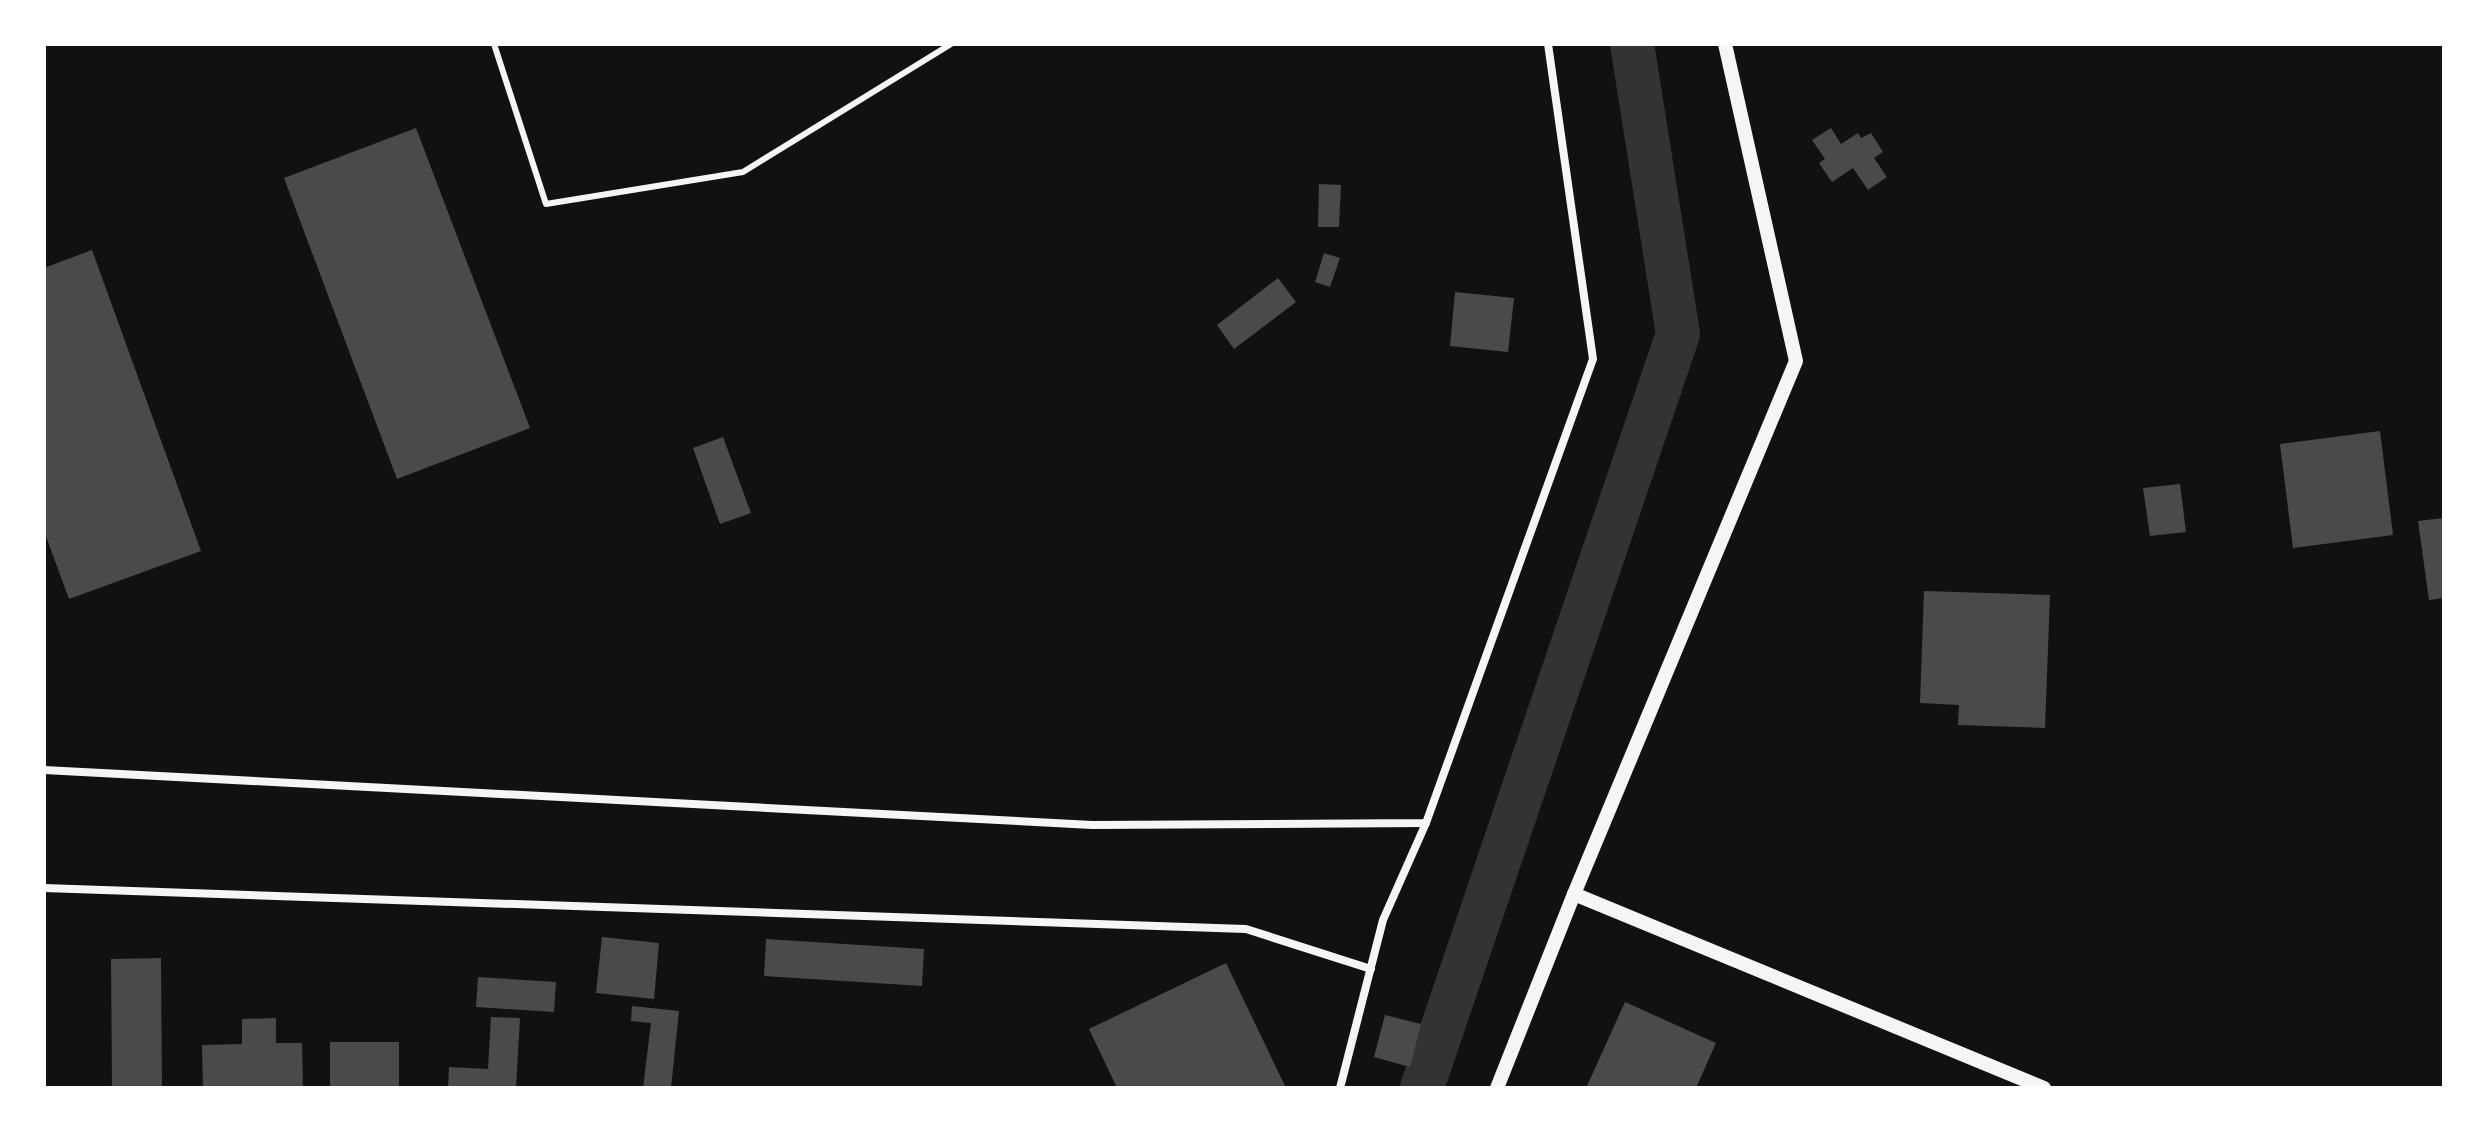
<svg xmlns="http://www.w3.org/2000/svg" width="2488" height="1132" font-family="'Varela Round',sans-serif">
<rect width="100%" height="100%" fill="#111"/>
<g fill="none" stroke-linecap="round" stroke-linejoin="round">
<path stroke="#333" stroke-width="44" d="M1422 1088 1678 334 1632 44"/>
</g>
<g fill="#4a4a4a">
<path d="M416 128 530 428 397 479 284 178Z"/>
<path d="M1831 128 1841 144 1858 133 1861 138 1871 133 1883 152 1874 158 1887 177 1868 190 1853 168 1832 182 1819 163 1825 159 1812 140Z"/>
<path d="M1319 184 1341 185 1339 227H1318Z"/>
<path d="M92 250 201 551 69 599 44 531V268Z"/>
<path d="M1324 253 1340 258 1330 287 1315 282Z"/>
<path d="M1278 278 1296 302 1234 349 1217 325Z"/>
<path d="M1455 292 1514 298 1508 352 1450 346Z"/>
<path d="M2380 431 2393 535 2293 548 2280 444Z"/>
<path d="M723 437 751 513 720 524 693 448Z"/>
<path d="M2180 484 2186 532 2150 536 2143 488Z"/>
<path d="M2444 518V598L2429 600 2418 521Z"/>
<path d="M1924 591 2050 595 2045 728 1958 725 1959 705 1920 703Z"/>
<path d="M602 937 659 943 654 999 596 993Z"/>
<path d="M766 939 924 949 922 986 764 976Z"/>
<path d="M161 958 162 1088H112L111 959Z"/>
<path d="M1226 963 1286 1088H1117L1089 1029Z"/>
<path d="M478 977 556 982 554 1012 476 1007Z"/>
<path d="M1625 1002 1716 1043 1696 1088H1586Z"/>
<path d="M632 1006 679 1011 671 1088H643L651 1023 631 1021Z"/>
<path d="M1385 1015 1421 1024 1410 1067 1374 1057Z"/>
<path d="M491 1017 520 1018 516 1088H448L449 1067 488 1069Z"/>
<path d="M276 1018V1043H302L303 1088H203L202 1045 242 1044V1019Z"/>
<rect x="330" y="1042" width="69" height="46"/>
</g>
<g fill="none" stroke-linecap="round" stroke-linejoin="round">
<path stroke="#f5f5f5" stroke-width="6" d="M494 44 546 204 743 172 951 44"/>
<g stroke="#f5f5f5" stroke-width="8">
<path d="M44 770 1092 825 1426 823 1593 359 1548 44"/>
<path d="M44 888 1246 929 1371 969"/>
<path d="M1340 1088 1383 920 1426 823"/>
</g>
<g stroke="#f5f5f5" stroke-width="14">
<path d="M1574 894 2044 1088"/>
<path d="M1497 1088 1574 894 1796 361 1725 44"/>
</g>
</g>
<rect width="2488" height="1132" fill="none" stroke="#ffffff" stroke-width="92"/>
</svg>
